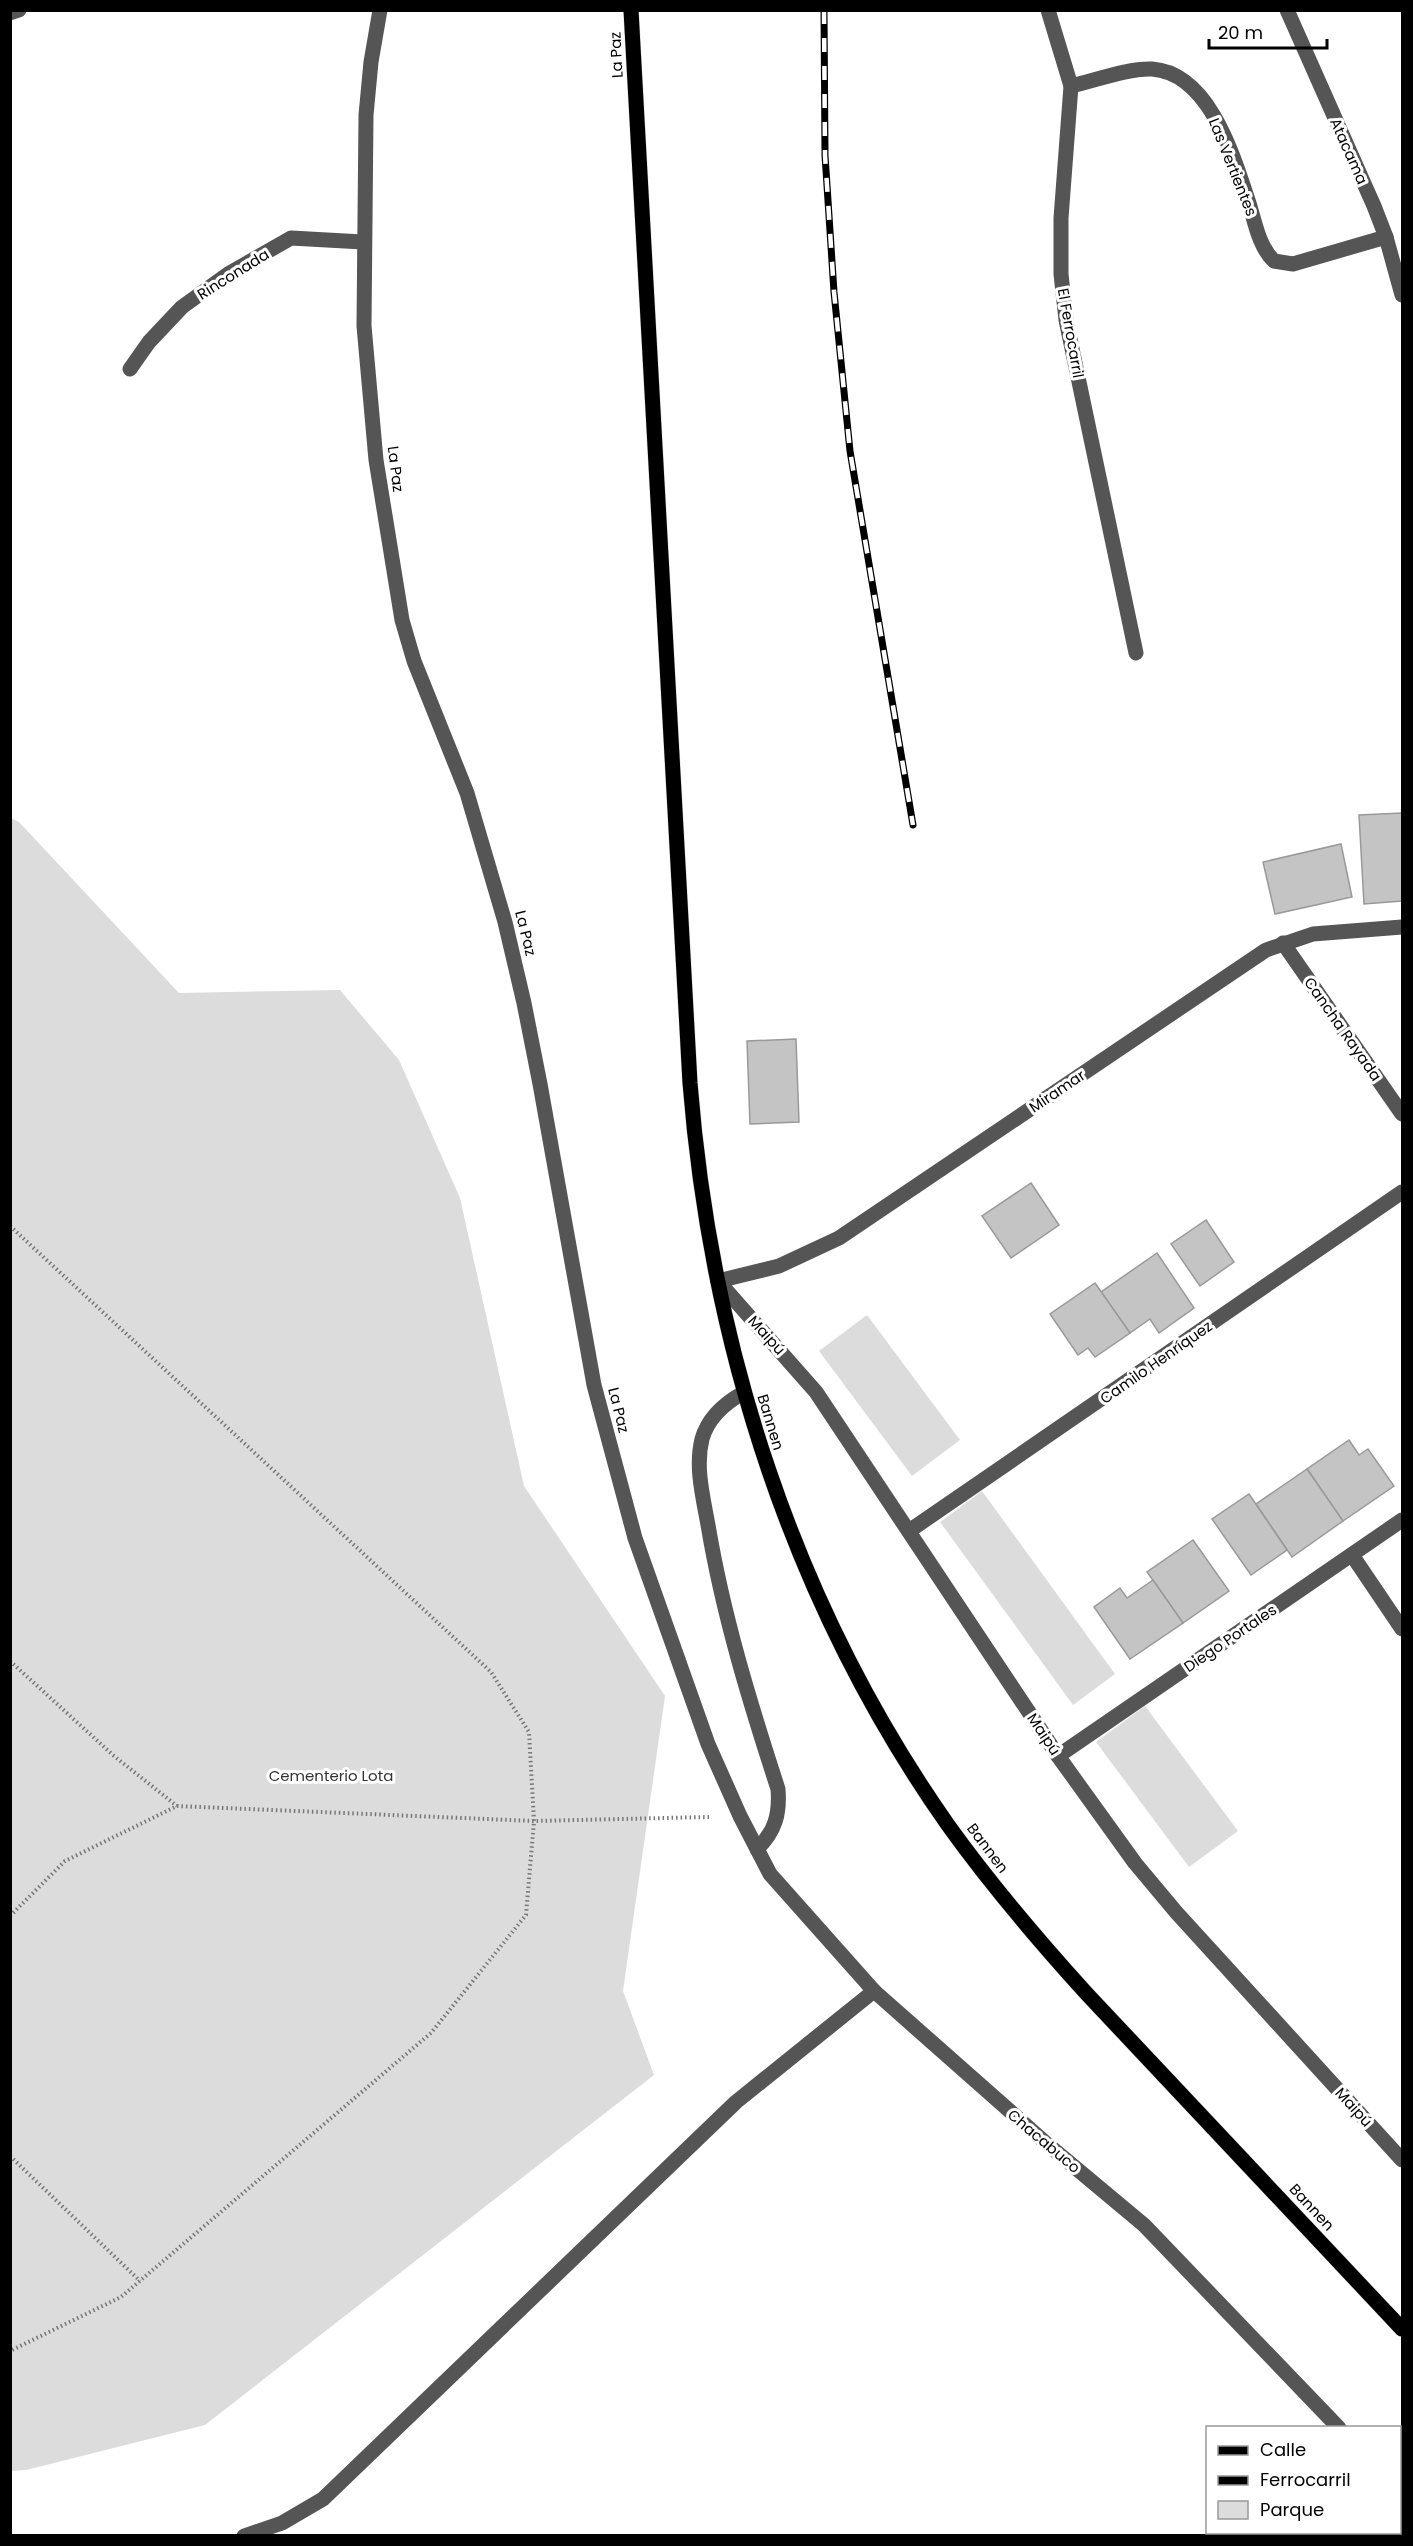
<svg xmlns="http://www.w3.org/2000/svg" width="1413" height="2546" font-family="Poppins,sans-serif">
<rect width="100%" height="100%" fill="#fff"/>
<g fill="#dcdcdc">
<path d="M11 818 19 822 179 993 340 990 399 1060 460 1198 524 1486 665 1696 623 1991 654 2075 205 2425 26 2470 11 2471Z"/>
<path d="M867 1315 960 1440 912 1476 819 1351Z"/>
<path d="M982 1491 1115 1674 1073 1705 940 1522Z"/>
<path d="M1145 1706 1238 1831 1189 1867 1096 1742Z"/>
</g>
<g fill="#c4c4c4" stroke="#999" stroke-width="1.5">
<path d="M1402 813V901L1364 904 1359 815Z"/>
<path d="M1341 844 1352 897 1275 914 1263 862Z"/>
<path d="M796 1039 799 1122 750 1124 747 1041Z"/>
<path d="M1031 1183 1059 1225 1011 1258 982 1216Z"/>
<path d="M1206 1220 1234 1262 1200 1286 1171 1244Z"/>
<path d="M1157 1253 1194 1308 1159 1333 1150 1319 1130 1333 1101 1292Z"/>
<path d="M1095 1283 1130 1333 1095 1357 1088 1348 1078 1355 1050 1314Z"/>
<path d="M1349 1440 1359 1455 1368 1449 1394 1486 1343 1521 1307 1469Z"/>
<path d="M1307 1469 1343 1521 1292 1557 1256 1504Z"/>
<path d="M1249 1494 1287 1550 1251 1575 1212 1519Z"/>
<path d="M1193 1540 1229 1591 1183 1623 1147 1572Z"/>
<path d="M1153 1580 1183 1623 1130 1659 1094 1607 1120 1588 1127 1598Z"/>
</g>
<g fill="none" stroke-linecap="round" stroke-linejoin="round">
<g stroke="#dbdbdb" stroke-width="16">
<path id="major" d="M631 10 690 1083C711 1348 794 1606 948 1825 991 1885 1038 1940 1087 1994L1402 2329"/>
</g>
<g stroke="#777" stroke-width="4" stroke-dasharray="1.5 3" stroke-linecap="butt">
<path d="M10 1226 491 1672 529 1732 534 1821 526 1915 431 2033 121 2297 10 2351"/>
<path d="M10 1661 114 1756 177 1806"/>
<path d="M10 1916 65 1861 177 1806 534 1821 709 1817"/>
<path d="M10 2156 140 2281"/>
</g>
<g stroke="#555" stroke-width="15">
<path d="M380 10 371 62 366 115 364 326 376 460 402 620 414 661 467 793 505 922 524 1003 540 1084 594 1385 635 1538 708 1744 740 1816 770 1874 874 1991 1047 2144 1144 2225 1339 2428"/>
<path d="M1048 10 1071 86 1061 218V274L1066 320 1136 653"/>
<path d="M1287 10 1374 206 1386 237 1402 295"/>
<path d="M10 13 19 10"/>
<path d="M1071 86C1094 81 1128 68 1152 69 1210 73 1234 158 1249 203 1255 222 1259 247 1274 261L1293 264 1386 237"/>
<path d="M130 369 149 342 182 307 228 274 291 238 363 242"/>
<path d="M1283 943 1402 1114"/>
<path d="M718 1281 816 1392 1058 1756 1135 1863 1176 1912 1402 2160"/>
<path d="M718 1281 779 1266 839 1238 1266 950 1313 934 1402 927"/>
<path d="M743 1393C725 1403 708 1418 702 1439 695 1467 703 1497 708 1525 723 1615 750 1703 778 1789 780 1814 775 1832 757 1849"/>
<path d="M909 1531 1402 1192"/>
<path d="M1352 1555 1402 1629"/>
<path d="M1058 1756 1402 1520"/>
<path d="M1400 2494 1402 2497"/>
<path d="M244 2536 282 2523 323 2499 736 2102 874 1991"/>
</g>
<use href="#major" stroke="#000" stroke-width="15"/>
<g stroke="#000" stroke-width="7">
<path id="rail" d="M824 10 825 155 834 292 850 451 913 825"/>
</g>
<use href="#rail" stroke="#fff" stroke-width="4.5" stroke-dasharray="14" stroke-linecap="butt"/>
</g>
<g text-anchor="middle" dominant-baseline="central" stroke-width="6" stroke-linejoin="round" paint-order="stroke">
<g font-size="15" fill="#000" stroke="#fff">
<text transform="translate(616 55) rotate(-93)">La Paz</text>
<text transform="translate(1349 151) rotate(66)">Atacama</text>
<text transform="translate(1233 167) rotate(68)">Las Vertientes</text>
<text transform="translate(233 274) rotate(-32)">Rinconada</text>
<text transform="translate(1071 333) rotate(80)">El Ferrocarril</text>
<text transform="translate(396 469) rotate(83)">La Paz</text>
<text transform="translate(526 933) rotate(76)">La Paz</text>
<text transform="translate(1343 1029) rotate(55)">Cancha Rayada</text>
<text transform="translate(1057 1091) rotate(-34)">Miramar</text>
<text transform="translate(767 1335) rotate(48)">Maipú</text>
<text transform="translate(1156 1362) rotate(-35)">Camilo Henríquez</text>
<text transform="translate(619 1410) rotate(76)">La Paz</text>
<text transform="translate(771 1422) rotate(73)">Bannen</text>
<text transform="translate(1230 1638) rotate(-34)">Diego Portales</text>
<text transform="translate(1044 1734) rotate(56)">Maipú</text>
<text transform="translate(988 1848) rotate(53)">Bannen</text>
<text transform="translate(1354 2107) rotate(48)">Maipú</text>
<text transform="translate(1044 2141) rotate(40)">Chacabuco</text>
<text transform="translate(1312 2207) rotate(47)">Bannen</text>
</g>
<g font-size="15" fill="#333" stroke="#fff">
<text x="331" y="1775">Cementerio Lota</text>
</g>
</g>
<rect width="1413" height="2546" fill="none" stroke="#000000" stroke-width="24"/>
<rect x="1206" y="2426" width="195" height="108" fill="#ffffff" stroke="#999999" stroke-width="1.5"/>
<rect x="1218" y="2446" width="30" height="9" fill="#000000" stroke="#999999" stroke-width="1.5"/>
<text x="1260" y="2456" font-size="18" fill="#000000">Calle</text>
<rect x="1218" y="2476" width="30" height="9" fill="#000000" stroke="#999999" stroke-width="1.5"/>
<text x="1260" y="2486" font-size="18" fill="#000000">Ferrocarril</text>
<rect x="1218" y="2501" width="30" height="18" fill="#dcdcdc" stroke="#999999" stroke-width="1.5"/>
<text x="1260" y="2516" font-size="18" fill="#000000">Parque</text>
<path d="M1209 39v9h118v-9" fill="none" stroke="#000000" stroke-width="3"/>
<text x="1218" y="39" font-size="18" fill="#000000" stroke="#ffffff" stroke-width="4.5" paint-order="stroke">20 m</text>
</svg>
